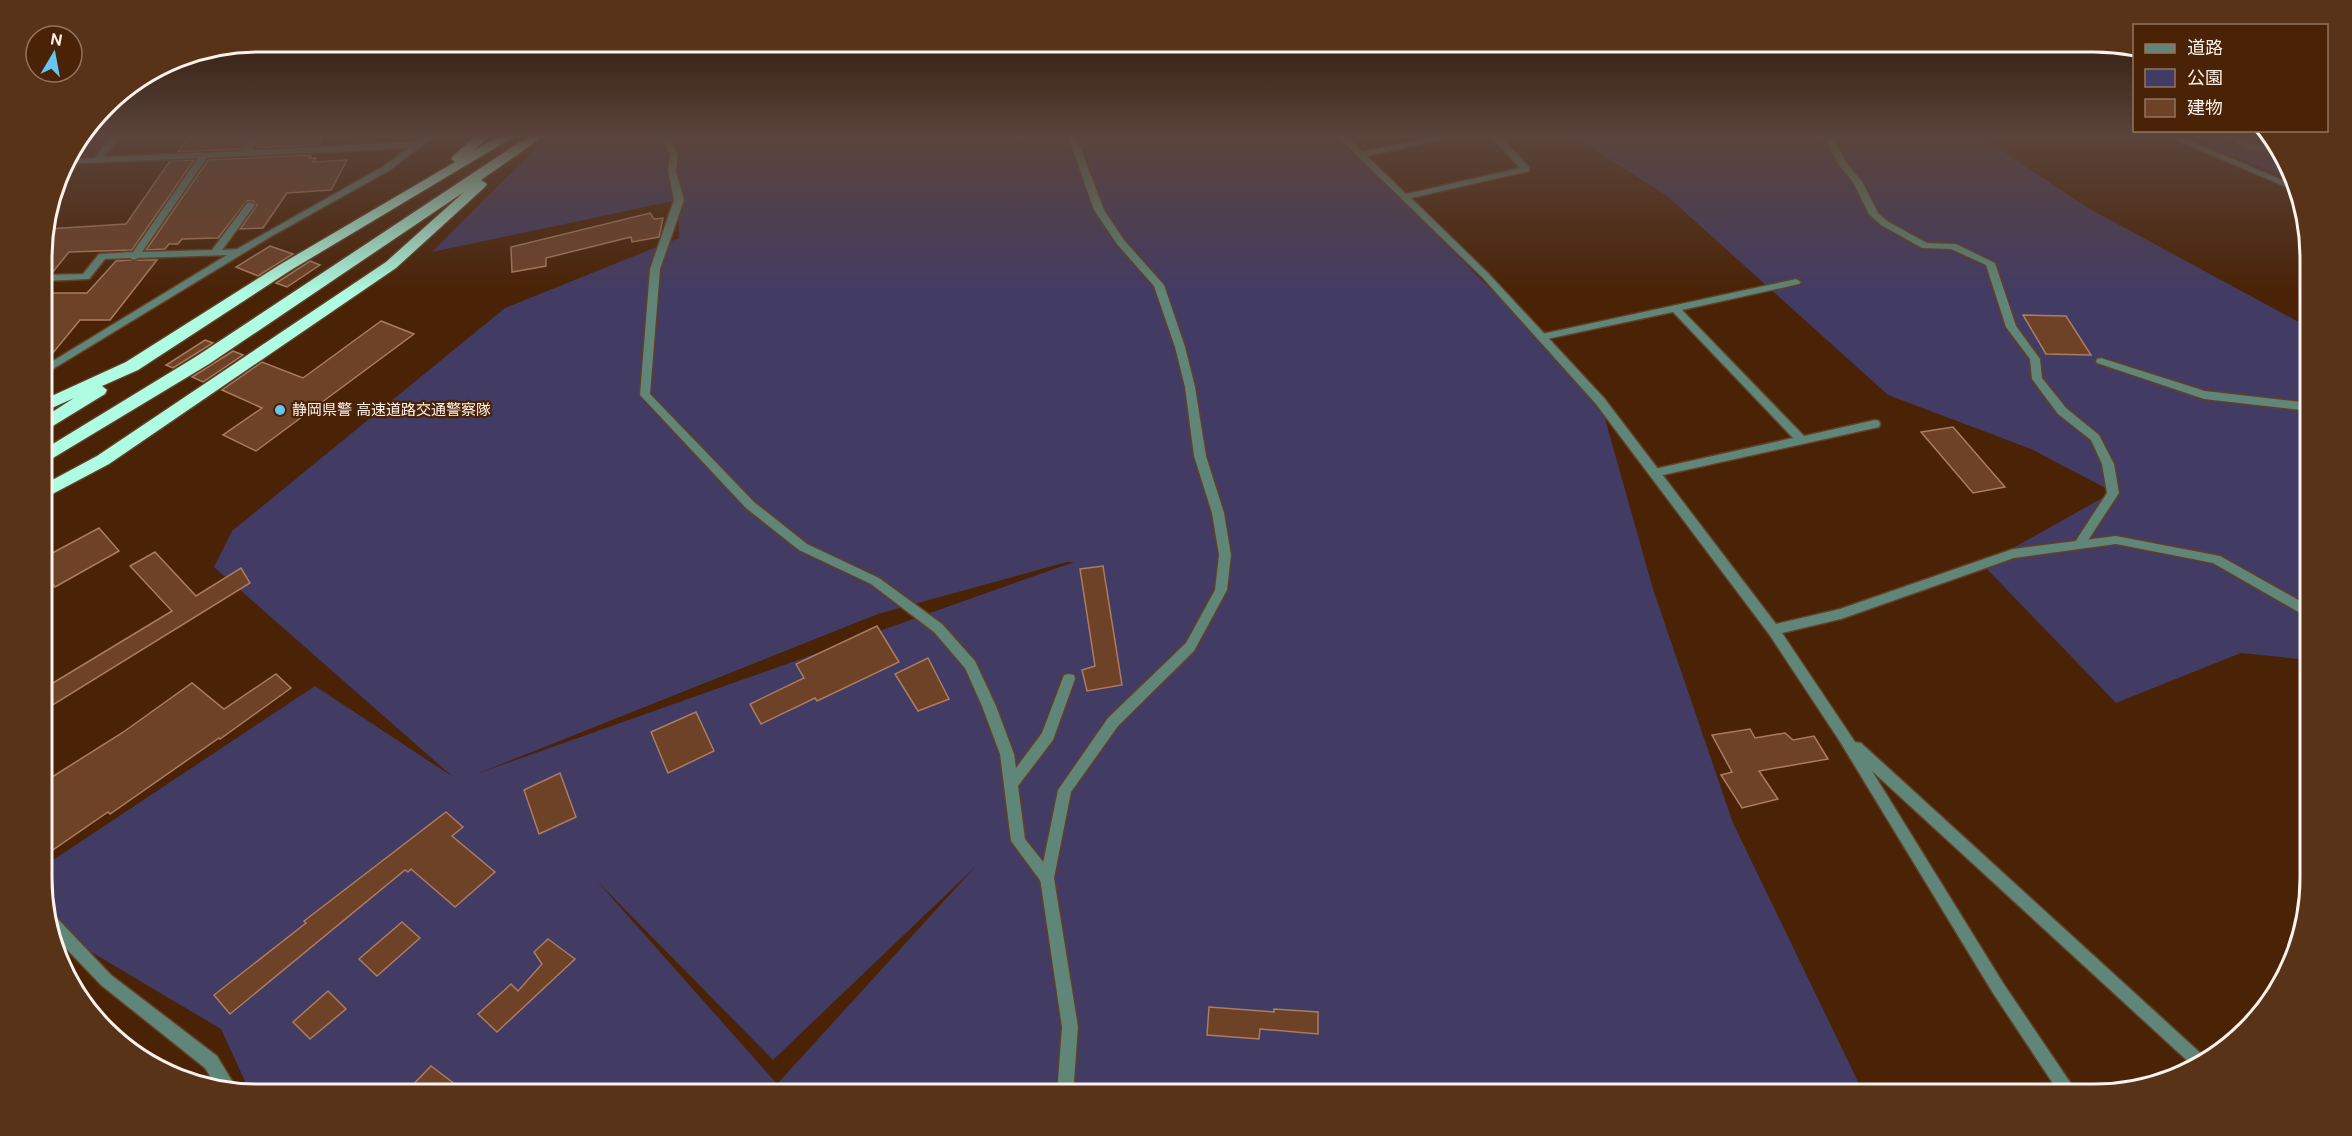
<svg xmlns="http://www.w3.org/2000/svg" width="2352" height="1136" font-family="'DM Sans','Noto Sans JP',sans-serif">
<rect width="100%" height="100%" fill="#4a2205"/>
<g fill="#423b64" fill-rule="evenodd">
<path d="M548 136H1341L1600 401 1653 589 1733 823 1864 1094 250 1092 221 1029 54 930 44 906V866L315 686 453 777 214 567 232 531 505 308 679 238 678 200 432 252ZM1067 562H1074L479 773 878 614ZM975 867 777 1084 597 881 773 1060Z"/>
<path d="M1527 136H1980L2088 208 2308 327 2309 660 2241 653 2116 703 1983 565 2113 492 2031 449 1888 395 1666 195 1584 143Z"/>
<path d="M2194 136H2269L2286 178 2212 148Z"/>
</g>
<g fill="#6e4227" stroke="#ac7c60" stroke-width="1.5">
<path d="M189 136H249L242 149 178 152Z"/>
<path d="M263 136H323L318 145 256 148Z"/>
<path d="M311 155 309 158H316L313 162 347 160 331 190 287 193 263 228 240 229 257 205 253 201H247L218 238 182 239 178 244H169L165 249 146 250 208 160Z"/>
<path d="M194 160 132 250 69 252 52 273H43L42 244 47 229 126 224 170 161Z"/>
<path d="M650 213 654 219 663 218 659 237 632 242 631 237 546 258V266L512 272 511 247Z"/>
<path d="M270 246 293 254 258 276 236 267Z"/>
<path d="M130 260H157L110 320H80L43 365V293H87L116 261Z"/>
<path d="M310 261 320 265 287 287 276 283Z"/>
<path d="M2023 315 2066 316 2091 355 2046 354Z"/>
<path d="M381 321 414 334 256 451 223 435 262 408 222 390 262 362 303 378Z"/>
<path d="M205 340 213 343 173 368 166 365Z"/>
<path d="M233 351 243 355 203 382 192 377Z"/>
<path d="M1953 427 2005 487 1973 493 1921 432Z"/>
<path d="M99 528 119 551 55 587 43 573V558Z"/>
<path d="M155 552 196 596 241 568 250 583 43 711V689L172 611 130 566Z"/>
<path d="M1103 566 1122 685 1087 691 1082 670 1095 666 1080 569Z"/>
<path d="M877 626 899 662 817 701 815 698 761 724 750 704 804 678 796 664Z"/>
<path d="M928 658 949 699 918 711 895 674Z"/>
<path d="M276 674 291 688 220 739 219 738 110 814 108 812 44 856V782L122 733 192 683 224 709Z"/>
<path d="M696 712 714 751 668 773 651 732Z"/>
<path d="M1750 729 1755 738 1785 733 1793 740 1814 736 1828 759 1759 771 1778 799 1742 808 1721 775 1732 772 1712 735Z"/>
<path d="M560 773 576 817 539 834 524 790Z"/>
<path d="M446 812 463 827 452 836 495 872 455 907 411 869 408 872 405 870 230 1014 214 995 306 923 304 921Z"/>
<path d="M402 922 420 938 377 976 359 959Z"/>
<path d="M548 939 575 959 497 1032 478 1014 511 984 518 991 542 964 534 952Z"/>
<path d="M328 991 346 1009 310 1039 293 1022Z"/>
<path d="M1209 1007 1274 1012V1009L1318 1012V1034L1260 1029 1259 1039 1207 1035Z"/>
<path d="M431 1066 468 1094H404Z"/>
</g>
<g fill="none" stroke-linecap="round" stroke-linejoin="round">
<g stroke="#633f25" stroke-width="3">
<g id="service">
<path d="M662 136H670L678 155 676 171 684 200 660 269 650 394 754 502 807 544 879 578 942 624 975 661 996 706 1014 754 1016 768 1042 733 1064 675 1069 674 1074 675 1075 679 1053 740 1018 786 1025 839 1052 873 1054 878 1052 883 1047 885 1042 883 1011 841 1000 754 982 706 965 668 934 632 871 584 799 550 746 508 640 395 650 269 674 200 668 171 670 155Z"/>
<path d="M1823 136H1832L1847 164 1862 181 1878 213 1887 221 1927 243 1956 244 1995 263 2016 326 2040 359 2042 378 2066 408 2099 435 2114 464 2119 493 2083 548H2075L2073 545 2107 493 2102 464 2091 440 2058 414 2032 379 2030 359 2006 327 1986 265 1951 249 1922 248 1881 225 1869 214 1853 182 1839 165Z"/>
<path d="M2167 136H2179L2289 183 2291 189Z"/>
<path d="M1796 279 1801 282 1799 284 1682 310 1804 436 1875 420 1879 421 1880 424 1879 427 1654 477 1648 473 1650 470 1793 438 1673 312 1542 340 1537 337 1542 334Z"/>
</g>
</g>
<g stroke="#633f25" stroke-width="3">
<g id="minor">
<path d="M111 136H120L104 157 243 151 252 136H261L252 150 416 142 424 136H434L390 170 270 237 43 375V367L227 255 138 258 134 260 130 258 105 259 89 279 43 281V275L83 274 99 254 133 252 198 158 64 164 67 159 95 158ZM408 148 384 166 237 249 222 250 255 205 253 203H247L212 250 142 252 207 158Z"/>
<path d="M1068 136H1076L1104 210 1124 240 1164 285 1185 347 1195 387 1206 456 1224 513 1231 555 1227 590 1194 651 1118 726 1071 792 1054 878 1078 1027 1073 1094H1057L1062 1027 1040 878 1058 790 1108 718 1186 643 1215 590 1219 555 1212 513 1194 456 1185 387 1175 347 1154 286 1117 244 1094 210Z"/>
<path d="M1337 136H1346L1362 152 1439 136H1457L1367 156 1406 194 1520 168 1491 136H1500L1529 167V171L1411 198 1488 273 1604 398 1776 624 1840 609 2013 549 2116 536 2220 556 2309 606V618L2213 563 2116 544 2014 558 1841 619 1782 633 1855 742 1861 743 2208 1060 2192 1065 1872 771 2003 983 2078 1094H2060L1993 993 1839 740 1769 634 1596 404 1482 277Z"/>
<path d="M2224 136H2236L2251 144 2274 147 2276 152 2246 148Z"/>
<path d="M2101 358 2205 391 2309 403V411L2204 399 2097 363 2096 361 2097 359Z"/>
<path d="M50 914 55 916 111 975 217 1056 232 1081 234 1088 215 1084 205 1068 101 985 58 940 48 915Z"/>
</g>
</g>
<g stroke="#633f25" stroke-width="3">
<g id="motorway">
<path d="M475 136H489L475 150 499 136H515L291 270 138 370 102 386 107 390 105 394 43 432V418L74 398 43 412V400L126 362 281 264 455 162 451 159 453 156Z"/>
<path d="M529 136H544L481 180 487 184 485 187 396 268 109 464 43 499V485L97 456 386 262 464 192 209 364 43 464V450L197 356Z"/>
</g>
</g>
<use href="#service" fill="#5f8679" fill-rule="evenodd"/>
<use href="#minor" fill="#5f8679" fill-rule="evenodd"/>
<use href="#motorway" fill="#aefde3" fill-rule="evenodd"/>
</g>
<linearGradient id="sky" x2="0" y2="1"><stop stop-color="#291303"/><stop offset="0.46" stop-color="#5a443b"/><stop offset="1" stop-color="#5a443b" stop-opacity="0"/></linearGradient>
<rect width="2352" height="295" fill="url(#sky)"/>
<circle fill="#68c4f0" stroke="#4a2205" stroke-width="2" cx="280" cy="410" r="6"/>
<g text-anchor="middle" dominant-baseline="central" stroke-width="4.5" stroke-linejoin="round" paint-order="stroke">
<g font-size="15" fill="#fcf1eb" stroke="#4a2205" text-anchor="start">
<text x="292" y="410">静岡県警 高速道路交通警察隊</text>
</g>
</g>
<path d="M0 0H2352V1136H0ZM258 52H2094A206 206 0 0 1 2300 258V878A206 206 0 0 1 2094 1084H258A206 206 0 0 1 52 878V258A206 206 0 0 1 258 52Z" fill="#583317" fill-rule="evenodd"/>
<path fill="none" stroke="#fcf1eb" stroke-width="3" d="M258 52H2094A206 206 0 0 1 2300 258V878A206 206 0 0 1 2094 1084H258A206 206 0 0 1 52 878V258A206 206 0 0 1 258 52Z"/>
<rect x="2133" y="24" width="195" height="108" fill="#4a2205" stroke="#917561" stroke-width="1.5"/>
<rect x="2145" y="44" width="30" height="9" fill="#5f8679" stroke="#917561" stroke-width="1.5"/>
<text x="2187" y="54" font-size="18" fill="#fcf1eb">道路</text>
<rect x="2145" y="69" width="30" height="18" fill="#423b64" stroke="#917561" stroke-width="1.5"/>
<text x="2187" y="84" font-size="18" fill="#fcf1eb">公園</text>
<rect x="2145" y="99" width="30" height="18" fill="#6e4227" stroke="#917561" stroke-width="1.5"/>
<text x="2187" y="114" font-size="18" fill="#fcf1eb">建物</text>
<g transform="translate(54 54) rotate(10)"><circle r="28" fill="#4a2205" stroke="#917561" stroke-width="1.5"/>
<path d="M0-4.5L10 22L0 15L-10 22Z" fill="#68c4f0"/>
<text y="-9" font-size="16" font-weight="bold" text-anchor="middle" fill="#fcf1eb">N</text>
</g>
</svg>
